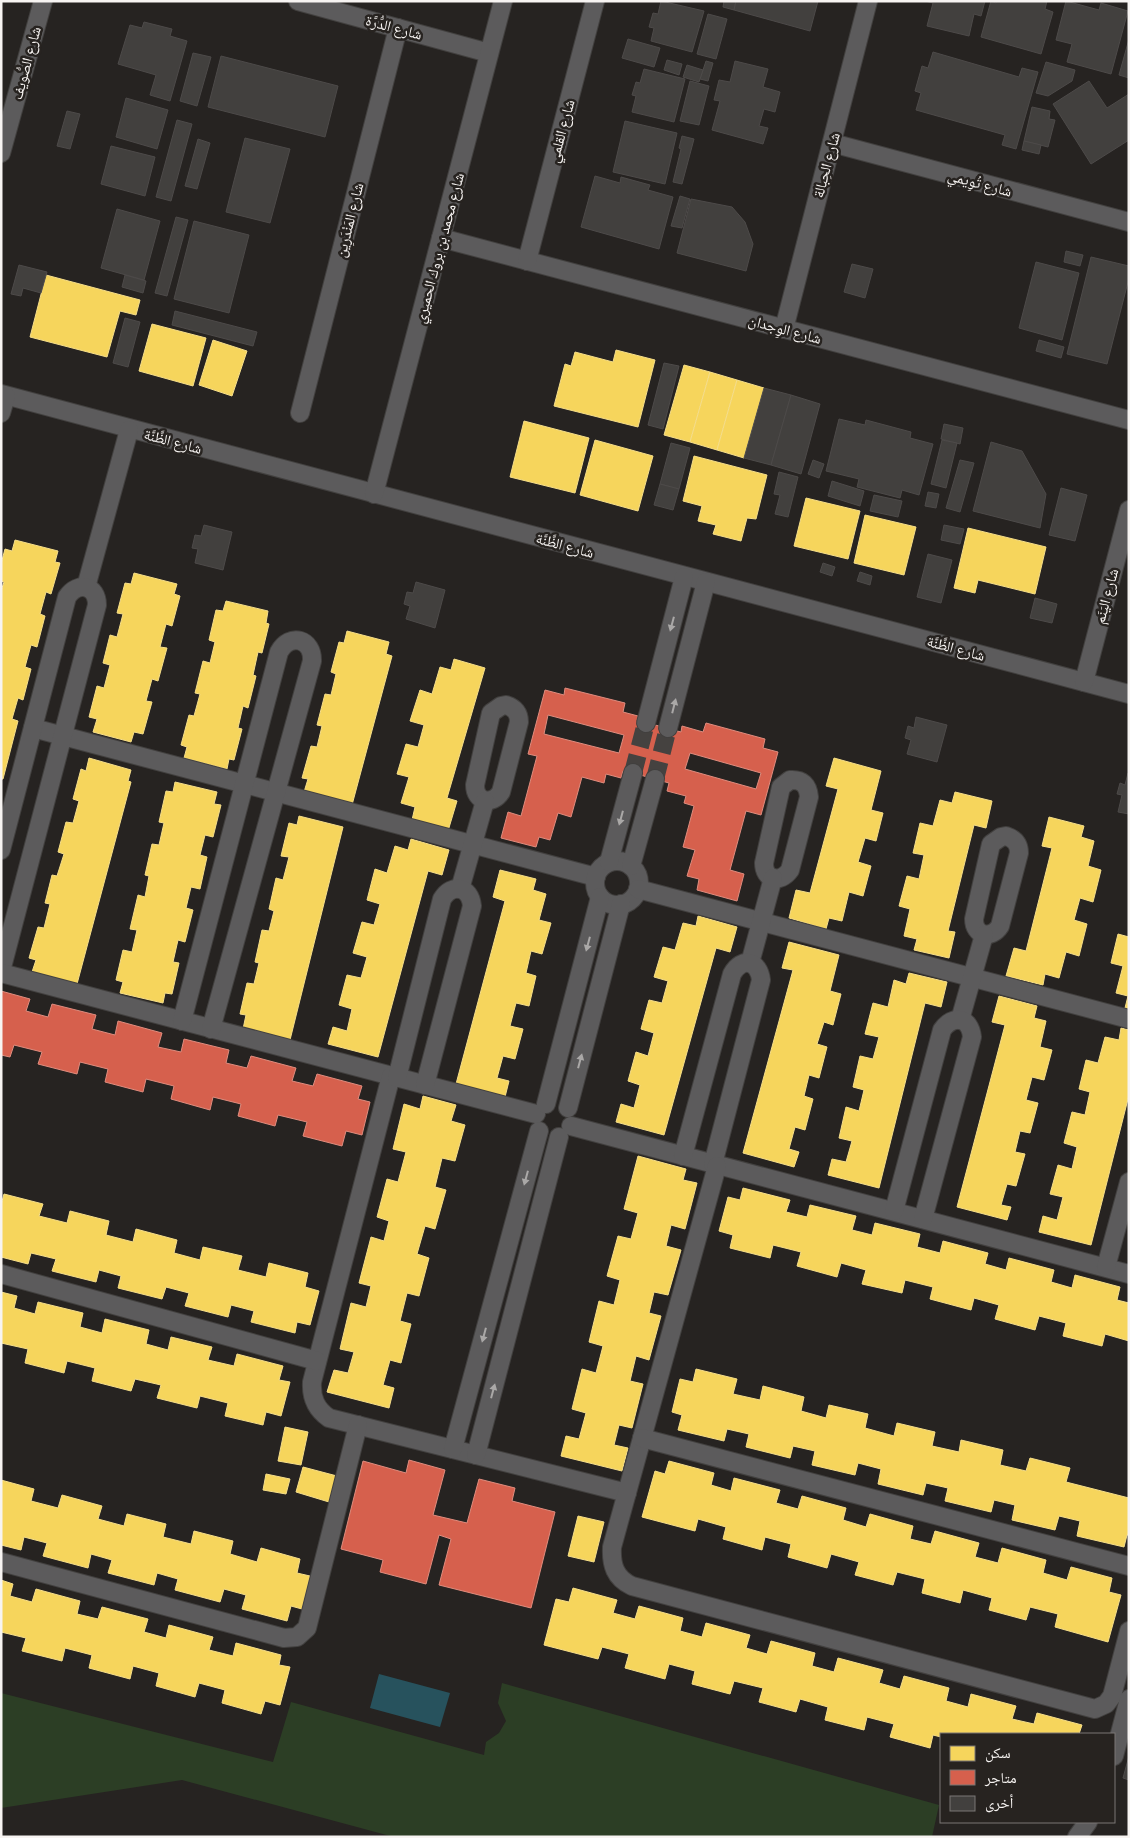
<svg xmlns="http://www.w3.org/2000/svg" width="1130" height="1838" font-family="'IBM Plex Sans','Noto Naskh Arabic',sans-serif">
<rect width="100%" height="100%" fill="#262321"/>
<path fill="#2c3e25" d="M502 1683 939 1805 932 1837H394L182 1780 1 1808V1693L273 1762 291 1702 484 1755 486 1742 499 1733 506 1721 498 1703Z"/>
<path fill="#27525d" d="M379 1674 450 1693 440 1727 370 1708Z"/>
<g fill="#f6d55c" stroke="#f6de89">
<path d="M46 275 140 300 136 315 120 311 107 357 30 337Z"/>
<path d="M152 324 206 338 193 386 139 371Z"/>
<path d="M213 340 247 351 232 396 199 385Z"/>
<path d="M616 350 655 360 638 427 554 406 565 364 571 366 575 352 613 362Z"/>
<path d="M684 365 710 372 690 442 664 435Z"/>
<path d="M710 372 737 380 717 450 690 442Z"/>
<path d="M737 380 764 388 744 458 717 450Z"/>
<path d="M524 421 589 438 575 493 510 477Z"/>
<path d="M595 440 653 456 638 511 580 495Z"/>
<path d="M694 456 767 475 756 519 747 518 741 541 713 534 716 525 698 521 702 506 683 501Z"/>
<path d="M806 498 860 511 848 559 794 546Z"/>
<path d="M865 515 916 527 904 575 854 563Z"/>
<path d="M968 528 1046 547 1035 594 978 580 975 593 954 588Z"/>
<path d="M15 540 58 551 55 562 60 563 51 594 46 592 40 614 45 616 37 647 31 645 25 667 31 669 23 700 18 698 12 719 18 721 3 779H1V591L4 582 1 581V564L5 549 12 551Z"/>
<path d="M134 573 177 584 174 594 180 596 172 626 166 624 160 647 167 648 158 681 152 679 146 701 152 702 143 734 134 732 131 742 93 732 97 719 89 717 97 686 104 688 110 665 103 663 110 635 117 637 123 614 117 613 125 583 131 584Z"/>
<path d="M226 601 268 611 266 623 269 624 262 653 258 652 253 675 256 676 248 708 243 706 238 728 242 729 234 760 229 759 227 769 184 758 187 747 181 745 189 715 194 716 200 694 195 693 203 661 210 663 215 642 209 640 216 610 223 611Z"/>
<path d="M347 631 389 642 386 654 392 656 352 805 304 792 308 779 302 778 311 746 317 747 322 726 317 725 325 694 331 695 336 674 331 672 339 642 344 643Z"/>
<path d="M454 659 485 668 447 798 457 801 448 831 412 820 415 807 401 803 409 777 397 774 406 744 418 747 424 725 410 721 420 690 432 694 440 667 451 670Z"/>
<path d="M89 758 131 770 128 781 131 782 77 984 32 972 36 960 29 958 38 927 44 928 50 904 45 903 52 875 57 876 64 854 58 852 66 822 73 823 79 801 73 799 81 769 86 771Z"/>
<path d="M834 758 881 771 871 810 883 813 876 841 865 838 858 862 871 866 863 896 849 892 842 921 829 918 826 929 789 918 796 890 810 893 838 789 826 786Z"/>
<path d="M175 782 217 792 214 804 221 805 213 837 205 835 200 855 207 857 200 889 191 887 186 908 193 910 185 942 178 940 173 962 179 963 172 994 165 993 163 1003 120 993 123 982 116 980 123 950 132 952 137 930 130 929 138 895 145 897 149 876 145 875 152 844 159 845 164 823 159 822 166 791 173 792Z"/>
<path d="M955 792 992 801 986 828 974 825 948 931 955 932 949 958 914 950 917 939 904 936 910 909 899 906 907 876 919 879 924 855 913 853 920 823 933 826 940 800 952 803Z"/>
<path d="M299 816 343 827 290 1040 243 1029 246 1015 240 1014 247 983 254 984 259 963 255 962 262 930 269 931 274 911 269 909 276 878 283 880 289 857 281 856 289 823 297 825Z"/>
<path d="M1049 817 1084 826 1081 837 1094 841 1088 866 1101 870 1093 902 1080 898 1074 920 1087 924 1079 956 1066 952 1059 978 1045 974 1043 985 1006 976 1014 948 1026 951 1052 848 1042 846Z"/>
<path d="M411 839 449 850 442 875 428 871 378 1057 328 1044 333 1027 347 1031 352 1009 339 1005 347 975 361 978 367 957 353 953 362 922 374 925 380 904 367 900 375 869 387 873 395 846 408 850Z"/>
<path d="M500 870 536 879 533 890 546 894 539 920 551 923 542 954 531 951 526 973 536 976 529 1006 516 1003 510 1026 523 1029 515 1059 503 1056 497 1078 509 1081 505 1097 456 1084 505 901 493 897Z"/>
<path d="M698 916 737 927 730 952 716 948 664 1135 616 1122 621 1104 634 1108 640 1085 628 1081 636 1052 648 1056 654 1033 641 1029 649 1000 662 1003 668 981 654 977 663 947 675 950 683 923 696 926Z"/>
<path d="M1118 934 1129 937V1009L1125 1008 1128 996 1116 993 1123 966 1111 963Z"/>
<path d="M789 942 839 955 830 991 841 994 833 1025 824 1022 817 1044 827 1047 819 1078 809 1075 804 1096 813 1099 805 1130 795 1127 789 1149 799 1152 794 1167 743 1153 793 970 782 968Z"/>
<path d="M909 973 947 982 941 1007 925 1003 879 1188 828 1175 832 1159 846 1162 852 1141 839 1138 846 1107 859 1111 864 1090 853 1087 860 1056 873 1059 879 1037 865 1034 873 1003 888 1007 894 980 906 984Z"/>
<path d="M999 996 1037 1006 1034 1018 1046 1021 1040 1047 1052 1050 1044 1080 1032 1077 1026 1100 1038 1103 1030 1133 1020 1131 1015 1152 1025 1154 1016 1186 1007 1184 1001 1205 1011 1207 1007 1220 957 1207 1005 1025 992 1022Z"/>
<path d="M1121 1028 1129 1030V1095L1091 1245 1039 1232 1043 1216 1057 1220 1063 1197 1050 1194 1058 1165 1072 1169 1077 1147 1064 1143 1072 1112 1085 1115 1090 1092 1079 1089 1086 1060 1098 1063 1105 1037 1119 1040Z"/>
<path d="M423 1096 456 1105 451 1121 465 1125 455 1161 442 1158 435 1187 446 1190 435 1229 425 1226 417 1254 429 1258 419 1296 407 1293 400 1321 411 1324 401 1363 390 1360 383 1385 394 1388 389 1408 327 1392 334 1370 348 1373 354 1352 340 1349 351 1303 366 1307 371 1286 359 1283 371 1237 384 1241 389 1221 377 1217 387 1179 398 1182 406 1152 393 1149 404 1104 420 1109Z"/>
<path d="M638 1156 686 1169 683 1180 697 1183 685 1229 671 1225 666 1246 681 1250 668 1295 654 1292 649 1313 661 1316 649 1360 636 1356 630 1381 643 1384 632 1428 619 1425 614 1445 628 1448 622 1471 561 1456 566 1436 579 1439 586 1413 572 1409 582 1369 596 1373 603 1346 589 1342 599 1301 614 1305 620 1280 607 1276 618 1236 631 1239 638 1213 624 1209Z"/>
<path d="M743 1188 790 1200 786 1212 807 1217 810 1205 856 1216 852 1230 872 1235 875 1223 920 1234 917 1247 940 1253 943 1241 988 1253 985 1264 1006 1270 1009 1258 1054 1270 1051 1282 1072 1288 1075 1275 1120 1287 1117 1300 1129 1303V1341L1105 1334 1102 1346 1063 1336 1066 1323 1039 1316 1035 1330 995 1319 999 1305 974 1298 971 1310 930 1299 933 1287 905 1280 902 1293 862 1284 866 1270 841 1263 837 1277 797 1266 801 1252 773 1245 770 1258 730 1248 733 1235 719 1231 728 1197 740 1200Z"/>
<path d="M4 1194 43 1204 39 1216 67 1223 70 1211 109 1221 106 1235 133 1242 136 1229 177 1240 174 1253 200 1260 203 1247 242 1256 238 1270 266 1277 269 1263 308 1273 305 1287 319 1291 310 1325 297 1322 295 1333 251 1322 254 1311 231 1305 228 1317 185 1306 189 1293 166 1287 162 1299 118 1288 121 1276 99 1270 96 1282 52 1271 56 1259 31 1253 28 1264 1 1257V1205Z"/>
<path d="M1 1292 17 1296 14 1308 35 1314 38 1302 83 1313 80 1327 102 1333 105 1319 149 1330 146 1344 168 1350 171 1337 212 1347 208 1360 234 1366 237 1354 283 1366 279 1380 290 1382 281 1416 266 1412 263 1425 225 1416 228 1403 200 1396 197 1408 157 1398 161 1385 135 1379 131 1391 92 1381 95 1368 67 1361 64 1373 25 1363 28 1349 1 1343Z"/>
<path d="M696 1369 737 1379 733 1394 760 1400 763 1386 804 1397 801 1411 826 1418 829 1405 868 1414 865 1428 894 1436 897 1423 935 1432 932 1446 959 1452 961 1440 1003 1450 1000 1465 1026 1471 1030 1458 1070 1468 1066 1482 1129 1498V1535H1127L1124 1547 1077 1536 1080 1521 1059 1516 1055 1530 1012 1520 1015 1505 994 1500 991 1512 945 1501 948 1488 926 1483 923 1495 878 1484 881 1469 858 1463 855 1475 812 1465 815 1451 793 1446 790 1458 746 1447 749 1434 727 1429 724 1441 678 1430 682 1415 672 1412 680 1379 693 1382Z"/>
<path d="M285 1427 308 1432 301 1465 278 1461Z"/>
<path d="M669 1461 714 1473 711 1485 731 1491 734 1478 780 1490 776 1503 798 1509 802 1496 846 1508 843 1520 866 1527 870 1514 913 1526 910 1539 931 1544 935 1531 979 1543 975 1557 998 1563 1002 1548 1046 1560 1043 1573 1067 1580 1071 1567 1112 1578 1109 1592 1121 1595 1108 1642 1055 1627 1058 1614 1030 1607 1026 1620 989 1610 992 1598 963 1590 960 1603 922 1593 925 1579 897 1572 893 1585 855 1575 859 1562 831 1554 827 1568 788 1557 791 1544 765 1537 762 1550 723 1539 726 1527 698 1519 695 1531 642 1517 655 1471 665 1474Z"/>
<path d="M303 1467 337 1476 329 1502 296 1492Z"/>
<path d="M266 1474 290 1479 286 1494 263 1490Z"/>
<path d="M1 1480 34 1489 31 1501 58 1508 62 1495 102 1506 98 1519 124 1526 127 1514 166 1524 163 1537 191 1544 194 1531 233 1541 230 1554 257 1562 261 1548 300 1559 297 1573 310 1576 302 1609 291 1606 287 1621 242 1609 246 1595 224 1589 220 1602 175 1590 178 1579 157 1573 154 1585 108 1573 112 1560 91 1554 88 1568 43 1556 47 1543 24 1537 21 1550 1 1545Z"/>
<path d="M578 1516 604 1522 594 1562 568 1556Z"/>
<path d="M1 1580 13 1584 10 1596 32 1602 36 1589 80 1601 77 1614 98 1619 102 1607 148 1619 144 1632 166 1638 169 1625 213 1637 209 1650 233 1656 236 1643 281 1655 279 1665 290 1667 280 1705 265 1701 261 1714 222 1703 225 1690 199 1683 195 1697 156 1686 159 1673 133 1666 130 1679 89 1668 92 1655 65 1648 62 1661 22 1651 26 1638 1 1632Z"/>
<path d="M573 1588 617 1600 613 1613 635 1619 639 1606 683 1618 680 1631 702 1637 706 1623 750 1635 746 1648 767 1654 771 1641 815 1653 812 1666 834 1672 838 1658 883 1670 879 1683 900 1689 904 1676 949 1688 946 1701 968 1707 971 1694 1016 1706 1012 1719 1034 1724 1037 1713 1082 1725 1079 1734H941V1737L933 1735 930 1748 890 1737 894 1724 867 1717 864 1730 825 1720 828 1707 800 1699 796 1712 759 1702 763 1688 734 1681 730 1694 692 1684 695 1671 669 1664 665 1679 625 1668 629 1654 602 1647 598 1659 544 1645 556 1599 569 1602Z"/>
</g>
<g fill="#d6604d" stroke="#e08c7e" fill-rule="evenodd">
<path d="M565 688 625 703 623 712 638 716 637 720 681 732 682 726 703 732 706 723 765 739 763 748 778 752 761 815 746 811 730 870 744 874 737 901 697 890 699 879 687 876 695 850 683 847 694 806 684 803 686 796 667 791 669 783 633 773 623 771 621 778 606 774 604 783 582 777 571 817 558 813 550 840 539 837 536 847 501 838 508 812 521 816 537 756 528 754 545 690 564 695ZM548 715 624 735 619 753 544 734ZM690 753 761 773 756 789 685 769Z"/>
<path d="M1 991 30 999 26 1011 48 1017 52 1004 96 1015 92 1029 115 1035 118 1021 162 1033 158 1047 181 1052 184 1039 229 1050 226 1063 247 1068 251 1056 296 1068 292 1081 313 1086 317 1074 362 1086 358 1099 370 1102 362 1135 346 1131 342 1146 303 1136 307 1122 278 1115 275 1126 238 1116 241 1104 213 1097 210 1110 171 1099 174 1086 146 1079 143 1092 105 1082 108 1069 80 1062 77 1074 38 1064 42 1052 14 1045 10 1057 1 1055Z"/>
<path d="M409 1460 445 1470 433 1515 467 1523 479 1479 515 1488 512 1501 555 1512 531 1608 439 1585 451 1539 439 1535 426 1584 380 1572 383 1560 341 1549 363 1461 406 1473Z"/>
</g>
<g fill="#42403e" stroke="#4d4a49">
<path d="M661 1 704 11 692 52 651 41 654 28 649 27 653 13 658 14Z"/>
<path d="M724 1H736L734 10 723 7Z"/>
<path d="M736 1H818L810 31 734 10Z"/>
<path d="M925 1H985L981 16 974 14 969 36 927 26 933 3Z"/>
<path d="M991 1 996 3 997 1H1047L1045 9 1053 12 1041 54 981 37Z"/>
<path d="M1066 1 1099 10 1101 3 1128 11 1111 74 1067 62 1072 44 1056 40Z"/>
<path d="M708 14 727 19 716 59 697 54Z"/>
<path d="M144 22 172 29 170 36 187 41 170 101 150 95 156 75 118 64 130 25 142 28Z"/>
<path d="M628 39 660 48 654 67 622 58Z"/>
<path d="M1129 39V78L1119 75Z"/>
<path d="M933 52 1019 77 1022 68 1038 72 1016 149 1002 145 1005 135 916 110 921 93 915 91 922 66 928 68Z"/>
<path d="M193 53 211 57 197 106 180 101Z"/>
<path d="M221 56 338 86 325 137 208 107Z"/>
<path d="M667 60 682 64 679 75 664 70Z"/>
<path d="M706 61 713 63 708 81 700 79Z"/>
<path d="M735 61 768 69 763 87 780 92 775 112 764 109 759 126 768 128 763 144 712 130 720 101 714 100 719 80 730 82Z"/>
<path d="M1046 62 1075 70 1072 81 1048 96 1036 93Z"/>
<path d="M687 65 703 70 699 82 683 77Z"/>
<path d="M644 69 685 79 674 122 632 112 636 96 632 95 636 82 640 83Z"/>
<path d="M690 81 709 86 699 125 680 121Z"/>
<path d="M1089 81 1107 108 1129 94V140L1091 164 1053 104Z"/>
<path d="M126 98 168 110 157 149 116 137Z"/>
<path d="M1032 107 1050 111 1049 119 1055 120 1048 147 1024 141Z"/>
<path d="M67 111 80 114 70 149 57 146Z"/>
<path d="M177 120 192 124 171 201 156 197Z"/>
<path d="M625 121 677 133 665 184 613 172Z"/>
<path d="M682 136 694 139 682 184 673 182 681 149 679 148Z"/>
<path d="M245 138 290 149 270 223 226 212Z"/>
<path d="M198 139 210 143 197 189 185 186Z"/>
<path d="M1024 141 1041 145 1039 154 1022 150Z"/>
<path d="M111 146 155 157 145 196 101 184Z"/>
<path d="M595 176 620 183 621 177 650 185 648 190 673 197 659 249 581 227Z"/>
<path d="M680 196 690 199 682 228 671 226Z"/>
<path d="M691 199 732 207 745 222 753 244 746 271 677 253Z"/>
<path d="M117 209 160 221 144 280 101 268Z"/>
<path d="M176 217 188 220 167 296 155 293Z"/>
<path d="M194 221 249 235 229 313 174 299Z"/>
<path d="M1066 251 1083 255 1080 266 1064 262Z"/>
<path d="M1091 257 1129 266V278L1107 364 1067 354Z"/>
<path d="M1036 262 1079 273 1062 340 1019 328Z"/>
<path d="M852 264 873 269 865 298 844 292Z"/>
<path d="M19 265 47 272 41 293 23 288 21 296 11 294Z"/>
<path d="M125 275 146 281 143 293 122 287Z"/>
<path d="M175 311 257 332 253 346 172 325Z"/>
<path d="M125 318 140 322 128 367 113 363Z"/>
<path d="M1039 340 1064 347 1061 358 1036 351Z"/>
<path d="M664 363 679 366 663 429 648 425Z"/>
<path d="M764 388 791 395 771 465 744 458Z"/>
<path d="M791 395 820 404 801 474 771 465Z"/>
<path d="M839 419 865 425 866 420 911 432 910 438 933 444 919 495 902 490 900 498 857 487 859 479 826 471Z"/>
<path d="M944 424 963 428 960 444 941 439Z"/>
<path d="M942 440 957 443 946 488 931 484Z"/>
<path d="M991 442 1022 451 1046 494 1040 528 973 511Z"/>
<path d="M671 443 690 448 679 489 660 484Z"/>
<path d="M813 460 824 464 819 478 808 474Z"/>
<path d="M960 460 974 463 960 512 946 508Z"/>
<path d="M779 472 798 477 788 517 775 514 780 495 774 494Z"/>
<path d="M832 481 864 491 860 506 828 496Z"/>
<path d="M660 484 679 489 673 510 654 505Z"/>
<path d="M1061 488 1087 495 1075 541 1049 535Z"/>
<path d="M928 492 939 494 936 508 925 506Z"/>
<path d="M874 495 902 501 898 517 870 511Z"/>
<path d="M204 525 232 532 223 570 195 563 198 549 192 548 195 535 201 536Z"/>
<path d="M944 525 964 529 960 544 941 540Z"/>
<path d="M928 554 952 560 941 603 917 597Z"/>
<path d="M823 563 835 567 832 576 820 572Z"/>
<path d="M860 572 872 576 870 585 857 581Z"/>
<path d="M416 582 445 590 435 628 406 619 410 606 404 604 407 592 413 593Z"/>
<path d="M1035 598 1057 604 1052 623 1030 618Z"/>
<path d="M916 717 947 725 937 762 907 754 911 740 905 738 908 726 914 728Z"/>
<path d="M1128 773 1129 774V814L1118 812 1122 795 1117 794 1120 783 1125 785Z"/>
<path d="M1129 1756V1780L1123 1778Z"/>
</g>
<g fill="none" stroke-linecap="round" stroke-linejoin="round">
<g stroke="#454240" stroke-width="18" stroke-dasharray="18 9" stroke-linecap="butt">
<path d="M633 773 646 723"/>
<path d="M655 779 668 728"/>
</g>
<g stroke="#42403f" stroke-width="20">
<g id="street">
<path d="M298 1 489 53"/>
<path d="M832 143 1129 222"/>
<path d="M1 153 43 1"/>
<path d="M441 238 1129 420"/>
<path d="M527 261 595 1"/>
<path d="M784 329 868 1"/>
<path d="M1 394 1129 694"/>
<path d="M1 413 6 396"/>
<path d="M300 413 398 28"/>
<path d="M374 494 503 1"/>
<path d="M86 587 129 430"/>
<path d="M1084 682 1129 510"/>
<path d="M506 705C515 708 519 713 519 722L501 792C492 806 475 802 475 785L491 713 501 706Z"/>
<path d="M646 723 684 577"/>
<path d="M33 728 596 877"/>
<path d="M668 728 706 582"/>
<path d="M790 780C802 779 808 785 809 797L790 870C780 884 764 880 764 863L781 787Z"/>
<path d="M1006 836C1015 839 1019 844 1019 853L1000 926C991 940 974 936 974 919L991 844 1001 837Z"/>
<path d="M1 850 67 597C78 581 97 585 97 605L1 971"/>
<circle cx="617" cy="883" r="22"/>
<path d="M609 862 633 773"/>
<path d="M631 866 655 779"/>
<path d="M460 889 485 801"/>
<path d="M638 889 1129 1019"/>
<path d="M750 963 773 878"/>
<path d="M1 973 536 1114"/>
<path d="M960 1020 984 935"/>
<path d="M182 1021 279 652C290 632 313 639 312 661L211 1029"/>
<path d="M391 1076 312 1382C311 1398 316 1409 329 1418L627 1493"/>
<path d="M397 1078 442 899C452 883 470 886 472 906L425 1085"/>
<path d="M546 1104 600 897"/>
<path d="M568 1108 621 904"/>
<path d="M571 1126 1129 1274"/>
<path d="M683 1156 732 974C742 956 759 961 761 980L713 1164"/>
<path d="M717 1166 612 1547C611 1565 615 1578 632 1586L1095 1709 1106 1704 1112 1696 1129 1631"/>
<path d="M894 1211 942 1030C953 1014 970 1017 972 1037L923 1219"/>
<path d="M1106 1267 1129 1182"/>
<path d="M1 1274 317 1361"/>
<path d="M642 1438 1129 1566"/>
<path d="M453 1449 539 1131"/>
<path d="M476 1455 559 1137"/>
<path d="M1 1562 284 1638 297 1637 307 1628 358 1425"/>
<path d="M1114 1756 1129 1699"/>
<path d="M1077 1837 1088 1822"/>
</g>
</g>
<use href="#street" stroke="#5c5b5c" stroke-width="18"/>
</g>
<defs><path id="oneway-solid" d="M-6-.8H1V-3.2L6.5 0L1 3.2V.8H-6Z" transform="scale(1.25)"/></defs>
<g fill="#aaa8a7">
<use href="#oneway-solid" transform="translate(672 624) rotate(105)"/>
<use href="#oneway-solid" transform="translate(674 706) rotate(-76)"/>
<use href="#oneway-solid" transform="translate(621 818) rotate(105)"/>
<use href="#oneway-solid" transform="translate(588 944) rotate(105)"/>
<use href="#oneway-solid" transform="translate(580 1061) rotate(-75)"/>
<use href="#oneway-solid" transform="translate(526 1178) rotate(105)"/>
<use href="#oneway-solid" transform="translate(484 1335) rotate(105)"/>
<use href="#oneway-solid" transform="translate(493 1391) rotate(-75)"/>
</g>
<g text-anchor="middle" dominant-baseline="central" stroke-width="5" stroke-linejoin="round" paint-order="stroke">
<g font-size="15" fill="#f7f4f2" stroke="#272320">
<text transform="translate(394 27) rotate(15)">شارع الدُّرَّة</text>
<text transform="translate(26 63) rotate(-75)">شارع الصُّويف</text>
<text transform="translate(561 131) rotate(-75)">شارع القلمي</text>
<text transform="translate(826 165) rotate(-75)">شارع الحِبالة</text>
<text transform="translate(980 183) rotate(15)">شارع تُوِيمي</text>
<text transform="translate(349 220) rotate(-76)">شارع المَنْدَرِين</text>
<text transform="translate(439 248) rotate(-75)">شارع محمد بن بروك الحميري</text>
<text transform="translate(785 329) rotate(15)">شارع الوِجدان</text>
<text transform="translate(173 441) rotate(15)">شارع الظَّنَّة</text>
<text transform="translate(565 545) rotate(15)">شارع الظَّنَّة</text>
<text transform="translate(1106 596) rotate(-75)">شارع اليَنَم</text>
<text transform="translate(956 648) rotate(15)">شارع الظَّنَّة</text>
</g>
</g>
<rect width="1130" height="1838" fill="none" stroke="#f7f4f2" stroke-width="5"/>
<rect x="940" y="1733" width="175" height="90" fill="#272320" stroke="#7a7774"/>
<rect x="950" y="1746" width="25" height="15" fill="#f6d55c" stroke="#7a7774"/>
<text x="985" y="1758" font-size="15" fill="#f7f4f2">سكن</text>
<rect x="950" y="1770" width="25" height="15" fill="#d6604d" stroke="#7a7774"/>
<text x="985" y="1783" font-size="15" fill="#f7f4f2">متاجر</text>
<rect x="950" y="1796" width="25" height="15" fill="#42403e" stroke="#7a7774"/>
<text x="985" y="1808" font-size="15" fill="#f7f4f2">أخرى</text>
</svg>
